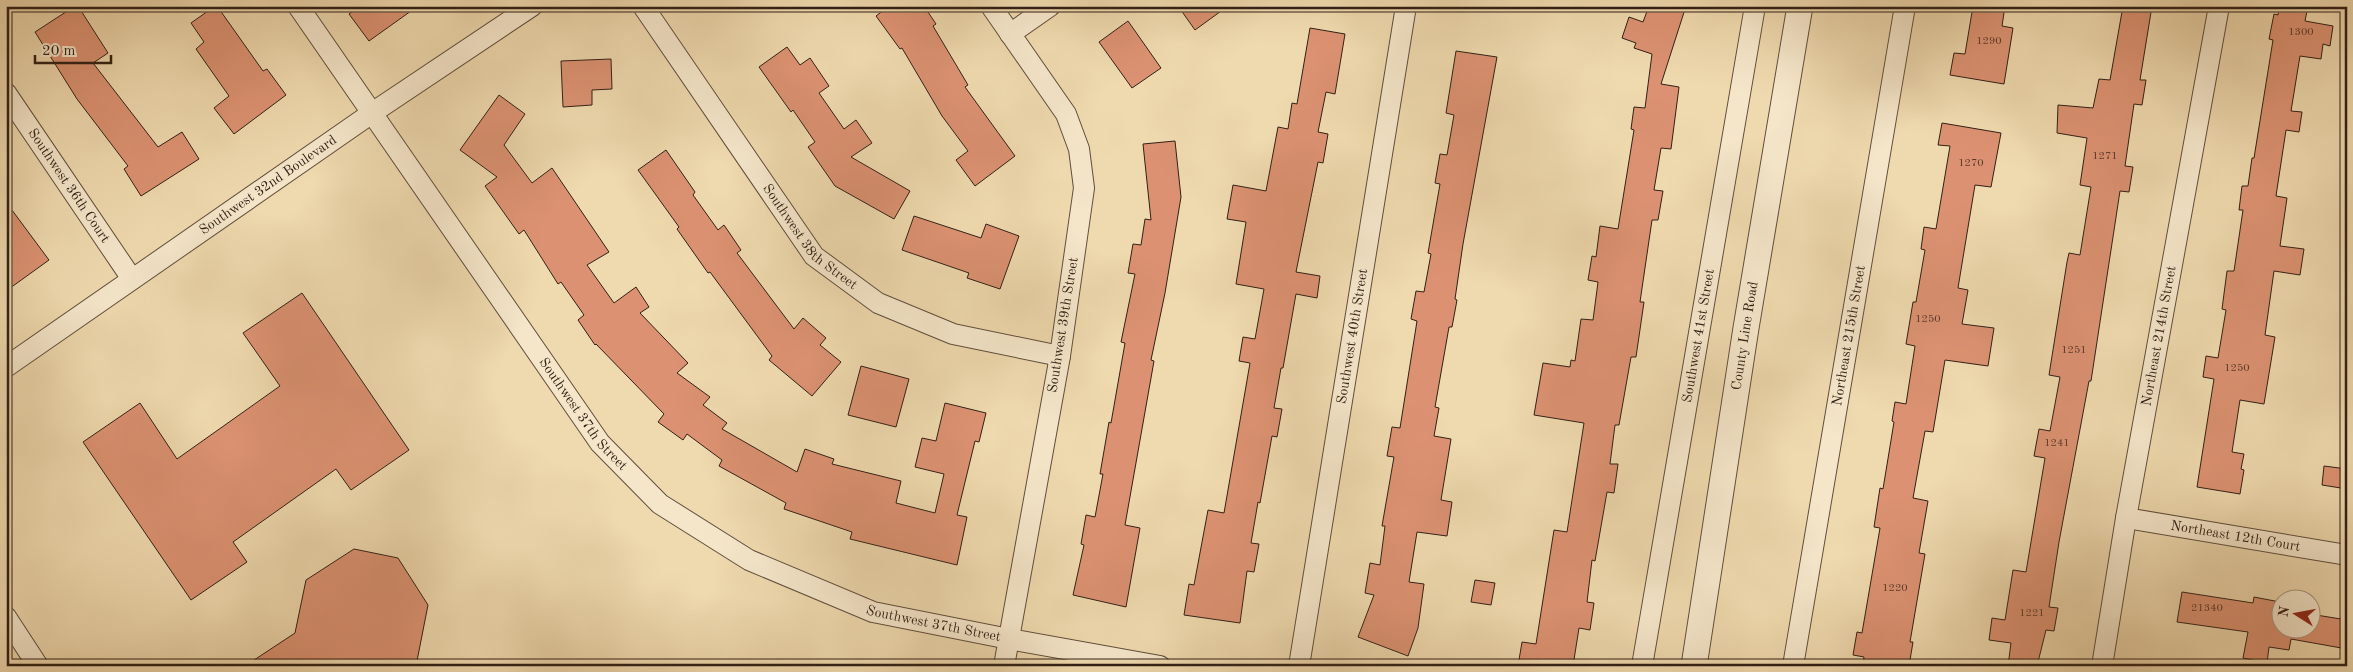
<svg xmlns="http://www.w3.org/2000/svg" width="2353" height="672" font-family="'Old Standard TT',serif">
<rect width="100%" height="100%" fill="#efd9ae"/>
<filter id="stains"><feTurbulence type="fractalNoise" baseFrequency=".004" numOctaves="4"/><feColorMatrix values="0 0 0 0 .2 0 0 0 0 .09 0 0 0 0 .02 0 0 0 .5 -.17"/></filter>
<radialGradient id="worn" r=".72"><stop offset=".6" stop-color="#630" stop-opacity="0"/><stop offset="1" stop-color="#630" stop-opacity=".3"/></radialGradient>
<g fill="#dc9272" stroke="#312016">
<path d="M75 6H78L108 53 93 63 158 147 182 132 199 159 141 196 124 169 128 166 77 99 35 32Z"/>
<path d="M215 6H217L263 71 267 69 286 95 234 134 214 108 229 96 196 49 204 42 191 23Z"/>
<path d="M360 6H418L369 41 349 14Z"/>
<path d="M889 6H924L936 24 933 26 968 85 965 87 1015 156 975 186 956 160 968 151 942 116 902 48 900 49 876 16Z"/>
<path d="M1178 6H1228L1195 30Z"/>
<path d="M1649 6H1686L1661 84 1679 87 1671 149 1661 148 1654 190 1663 191 1658 220H1652L1640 302H1644L1636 357H1631L1619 425H1615L1610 464H1618L1614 493 1607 492 1595 561 1592 560 1587 602 1594 603 1590 630 1579 628 1573 666H1518L1522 642 1536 644 1554 530 1567 532 1584 423 1534 415 1543 363 1570 367 1571 360 1575 361 1581 319 1593 320 1598 282 1588 280 1592 256 1596 257 1600 226 1618 229 1634 130 1631 129 1634 107 1645 108 1652 54 1634 48 1636 43 1622 38 1629 17 1643 22Z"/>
<path d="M1973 6H2005L2002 26 2013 28 2004 84 1950 75 1954 53 1965 54Z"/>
<path d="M2123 6H2152L2140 80H2146L2142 105 2134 104 2125 166 2133 167 2129 192 2120 191 2091 381H2089L2059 542 2049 607 2058 608 2054 631 2046 630 2037 666H2008L2011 643 1989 640 1992 618 2005 620 2013 570 2026 572 2045 458 2034 456 2039 429 2050 431 2060 377 2049 375 2067 262 2069 253 2080 255 2091 187 2080 185 2087 138 2057 133 2058 105 2093 108 2099 79 2110 80Z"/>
<path d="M2279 6H2308L2305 21 2333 26 2330 46 2323 44 2321 59 2300 56 2291 111 2302 112 2299 132 2286 130 2276 196 2287 198 2280 246 2304 249 2300 275 2274 271 2265 335 2275 337 2264 404 2240 400 2232 452 2244 454 2241 469 2244 470 2240 494 2197 487 2214 379 2203 377 2206 356 2218 358 2226 310 2222 309 2227 271H2234L2243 210H2239L2242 186H2248L2252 158H2254L2273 40 2269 39 2274 14 2278 15Z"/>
<path d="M1128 21 1161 68 1132 88 1099 42Z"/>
<path d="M1310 28 1345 34 1335 94 1326 92 1318 132 1328 134 1323 163 1318 162 1296 272 1320 276 1317 298 1296 294 1283 368H1281L1274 408 1282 409 1277 437 1272 436 1260 503 1258 502 1251 543 1259 544 1254 572 1247 571 1240 623 1184 615 1189 584 1194 585 1208 510 1224 513 1250 363 1239 361 1243 337 1255 339 1264 289 1236 284 1246 222 1227 219 1233 185 1266 191 1278 127 1288 129 1292 103 1297 104Z"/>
<path d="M787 47 800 65 810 58 829 86 819 93 844 129 856 120 872 143 851 157 910 191 894 219 835 186 808 147 815 142 793 110 791 112 759 67Z"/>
<path d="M1456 51 1497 57 1463 244 1455 299 1457 300 1452 327H1449L1435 407 1439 408 1434 436 1451 439 1441 500 1452 502 1447 536 1417 532 1409 582 1424 584 1418 628 1408 656 1358 637 1374 595 1365 593 1370 563 1380 565 1385 526H1382L1394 457 1387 456 1392 427 1400 428 1417 321 1411 319 1416 291 1424 292 1431 254 1428 253 1440 184 1435 183 1440 154 1447 155 1454 115 1446 113Z"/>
<path d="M611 59 612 89 592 90V105L563 107 561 61Z"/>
<path d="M499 95 525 114 504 145 532 183 552 168 609 252 587 265 614 303 636 287 649 307 640 313 688 363 677 373 710 397 703 405 727 423 722 429 797 472 805 449 834 459 832 464 901 481 896 503 935 513 944 474 915 467 922 438 936 441 945 403 986 413 979 442 975 441 957 515 967 517 957 565 850 539 852 532 784 509 786 503 719 466 722 460 687 434 683 440 658 422 664 414 596 344 595 345 578 320 584 315 561 282 558 284 524 230 519 234 485 186 497 177 460 150Z"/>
<path d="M1942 123 2001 133 1991 187 1975 185 1958 288 1968 290 1962 324 1994 328 1988 366 1945 360 1933 432 1925 431 1913 498 1928 501 1919 553 1925 554 1910 642H1913L1909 666H1863L1864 657 1853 655 1857 632 1862 633 1880 528 1874 527 1880 488 1883 489 1894 422 1892 421 1895 402 1906 404 1915 346 1906 344 1913 302H1916L1925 250 1921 249 1924 227 1936 229 1950 146 1938 145Z"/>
<path d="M1175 141 1181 197 1165 293 1151 360 1154 361 1125 525 1140 528 1126 607 1073 595 1084 545 1081 544 1086 515 1095 517 1103 474H1100L1109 422 1111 423 1125 343 1121 342 1135 274 1128 273 1133 244 1141 245 1145 219 1151 220 1143 144Z"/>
<path d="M666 150 695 192 693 195 718 230 724 225 741 250 737 253 794 329 803 318 826 338 820 345 841 362 812 396 769 360 772 356 710 272 708 273 677 229 679 227 638 170Z"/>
<path d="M6 202 49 260 6 291Z"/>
<path d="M914 216 981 238 986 224 1019 236 1000 289 967 278 969 273 902 250Z"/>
<path d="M302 293 409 450 351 490 336 469 233 542 247 562 191 600 83 442 140 403 177 459 280 386 243 333Z"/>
<path d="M861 366 909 379 896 427 848 415Z"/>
<path d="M2324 466 2347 469V489L2322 485Z"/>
<path d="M354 549 398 558 428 605 416 666H245L295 633 306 580Z"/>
<path d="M1475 580 1495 583 1491 605 1471 602Z"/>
<path d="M2182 592 2253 603 2254 597 2280 602V630H2310V614L2347 620V649L2291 639 2289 650 2269 647 2267 663 2243 658 2248 632 2177 622Z"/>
</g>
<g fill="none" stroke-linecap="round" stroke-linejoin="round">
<g stroke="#604e3c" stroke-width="22">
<g id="minor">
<path id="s1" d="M298 6 600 443 660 504 749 560 873 612 1009 639 1160 666"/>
<path id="s2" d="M643 6 814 256 878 303 953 334 1060 356"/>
<path d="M991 6 1066 114 1079 149 1084 188 1060 356 1004 666"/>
<path d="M1010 34 1050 6"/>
<path id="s3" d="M6 93 132 279"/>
<path id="s4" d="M6 367 372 113 532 6"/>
<path id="s5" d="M2126 518 2347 555"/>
<path d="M6 617 38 666"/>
<path id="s6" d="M1299 666 1406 6"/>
<path id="s7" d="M1642 666 1755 6"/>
<path id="s8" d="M1793 666 1905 6"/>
<path id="s9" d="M2102 666 2126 518 2219 6"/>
</g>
</g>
<g stroke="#604e3c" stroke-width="27">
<g id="tertiary">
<path id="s10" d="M1694 666 1746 328 1800 6"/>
</g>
</g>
<use href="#minor" stroke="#f5e6ca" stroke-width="20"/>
<use href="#tertiary" stroke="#f5e6ca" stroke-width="25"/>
</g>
<g text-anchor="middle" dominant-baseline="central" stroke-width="4.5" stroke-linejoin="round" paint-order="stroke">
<g font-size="11" fill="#5c3c2d">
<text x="2301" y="32">1300</text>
<text x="1989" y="41">1290</text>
<text x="2105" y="156">1271</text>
<text x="1971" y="163">1270</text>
<text x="1928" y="319">1250</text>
<text x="2074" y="350">1251</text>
<text x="2237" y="368">1250</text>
<text x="2057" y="443">1241</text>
<text x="1895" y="588">1220</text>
<text x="2207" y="608">21340</text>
<text x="2032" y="613">1221</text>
</g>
<g font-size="14" fill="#312016" stroke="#f5e6ca">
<text stroke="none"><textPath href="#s4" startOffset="319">Southwest 32nd Boulevard</textPath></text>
<text stroke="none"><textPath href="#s3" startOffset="112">Southwest 36th Court</textPath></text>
<text stroke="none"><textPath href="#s2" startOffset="286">Southwest 38th Street</textPath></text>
<text transform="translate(1063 325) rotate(-81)">Southwest 39th Street</text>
<text stroke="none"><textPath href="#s6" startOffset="334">Southwest 40th Street</textPath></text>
<text stroke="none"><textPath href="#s7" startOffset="335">Southwest 41st Street</textPath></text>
<text stroke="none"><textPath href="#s10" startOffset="334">County Line Road</textPath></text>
<text stroke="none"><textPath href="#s8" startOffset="335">Northeast 215th Street</textPath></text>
<text stroke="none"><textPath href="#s9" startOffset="335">Northeast 214th Street</textPath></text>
<text stroke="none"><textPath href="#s1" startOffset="498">Southwest 37th Street</textPath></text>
<text stroke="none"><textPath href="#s5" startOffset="111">Northeast 12th Court</textPath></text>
<text stroke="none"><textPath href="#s1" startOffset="918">Southwest 37th Street</textPath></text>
</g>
</g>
<rect width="2353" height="672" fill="none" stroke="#efd9ae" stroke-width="25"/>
<rect x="8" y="8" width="2338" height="657" fill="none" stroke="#312016" stroke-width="2.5"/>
<rect x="12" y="12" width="2328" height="647" fill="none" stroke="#312016"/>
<g transform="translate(2296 614) rotate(281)"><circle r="24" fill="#f5e6ca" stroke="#a79782"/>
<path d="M0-4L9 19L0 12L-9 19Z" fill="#8f2418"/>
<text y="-8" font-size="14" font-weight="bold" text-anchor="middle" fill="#312016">N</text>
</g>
<path d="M35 55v8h76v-8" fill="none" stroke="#312016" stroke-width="2.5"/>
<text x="42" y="55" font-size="15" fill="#312016" stroke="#f5e6ca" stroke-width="4" paint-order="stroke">20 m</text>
<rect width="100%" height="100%" filter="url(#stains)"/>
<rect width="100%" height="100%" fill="url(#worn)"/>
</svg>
